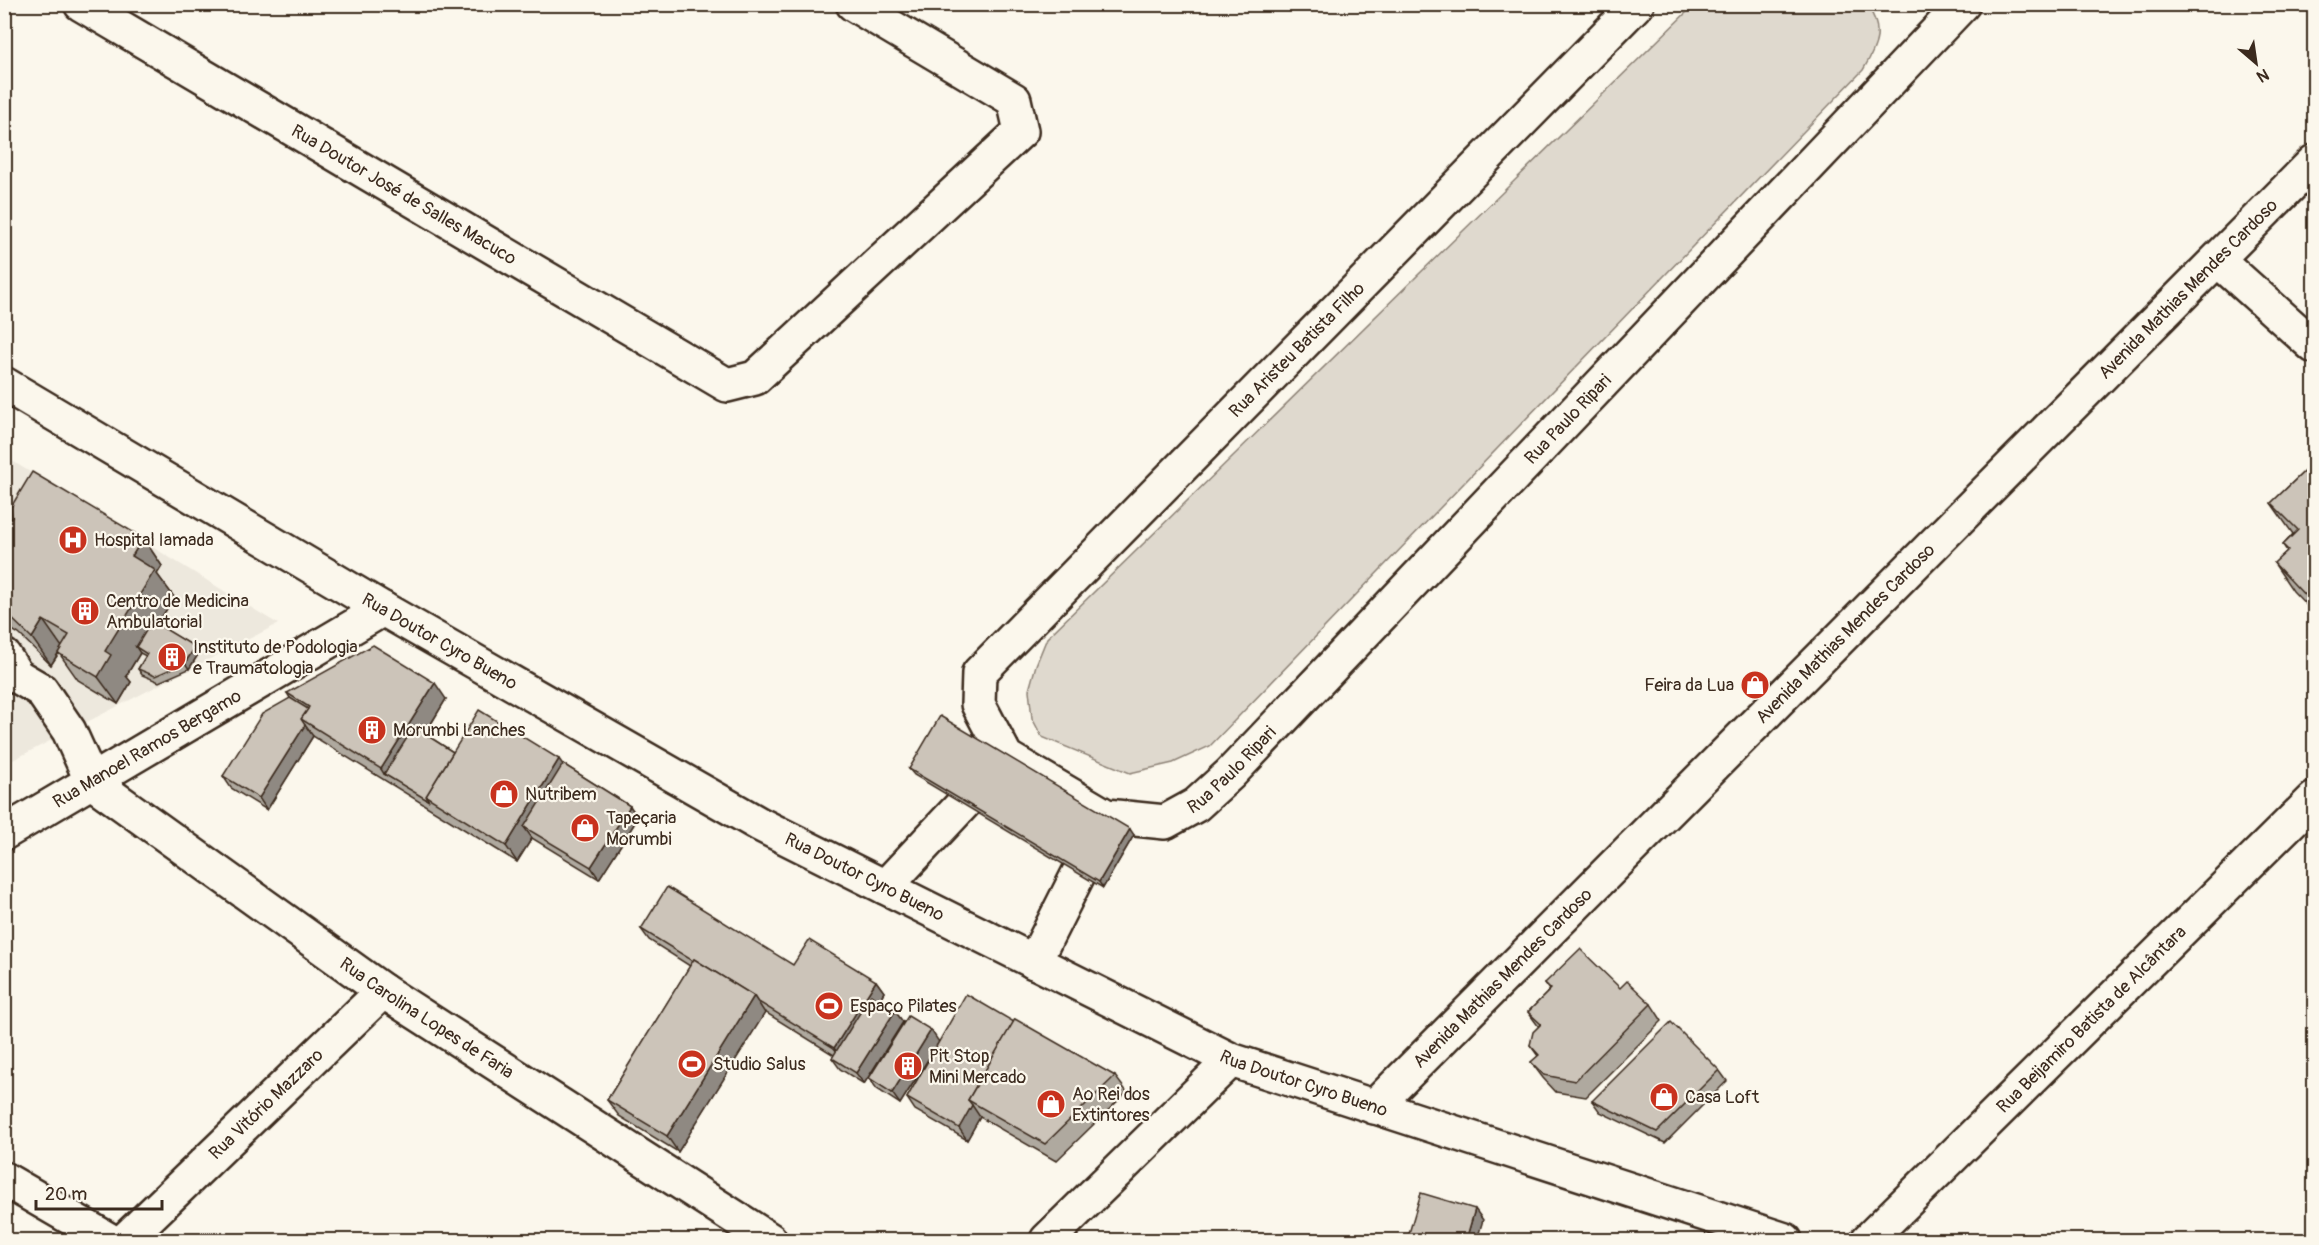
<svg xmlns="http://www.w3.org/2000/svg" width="2319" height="1245" font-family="Pangolin,sans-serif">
<rect width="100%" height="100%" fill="#fbf7ec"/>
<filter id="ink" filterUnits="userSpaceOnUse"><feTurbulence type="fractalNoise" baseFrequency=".0167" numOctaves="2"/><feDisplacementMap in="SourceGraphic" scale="12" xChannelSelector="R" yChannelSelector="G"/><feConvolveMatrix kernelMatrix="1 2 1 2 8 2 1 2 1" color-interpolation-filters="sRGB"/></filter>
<g filter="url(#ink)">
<path fill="#ede8dd" d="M4 456 278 624 5 764Z"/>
<path fill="#dfd9ce" stroke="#8d8276" stroke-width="1.5" d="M1694 5H1867C1884 30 1878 45 1863 70L1210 746 1173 763 1130 773 1042 737 1032 718 1029 690 1036 665 1047 638Z"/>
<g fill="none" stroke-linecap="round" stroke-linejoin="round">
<g stroke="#3b2a1e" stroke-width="38">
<g id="minor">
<path id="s1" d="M81 4 727 385 755 378 1021 131 1014 100 853 4"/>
<path id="s2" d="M1637 4 979 673 978 704 1006 757 1106 816 1165 822 1196 805 1230 774 1963 4"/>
<path d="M2218 260 2314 346"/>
<path id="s3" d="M4 384 383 609 759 824 1231 1060 1785 1240"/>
<path id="s4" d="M4 656 17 676 41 690 69 731 92 782 383 991 770 1240"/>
<path id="s5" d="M4 833 383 609"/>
<path d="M885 887 993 772"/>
<path d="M1034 962 1098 835"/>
<path id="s6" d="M1374 1107 2314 162"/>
<path d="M4 1179 109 1240"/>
<path id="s7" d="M125 1240 383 991"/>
<path d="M1047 1240 1231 1060"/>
<path id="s8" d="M1868 1240 2314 799"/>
</g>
</g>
<use href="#minor" stroke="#fbf7ec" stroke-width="33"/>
</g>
<g fill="#afa99f" stroke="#3b2a1e" stroke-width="1.5">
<path d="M2314 462V613L2293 591 2274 563 2287 551 2283 545 2293 534 2271 503Z"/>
<path d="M12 517 143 538 162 566 157 574 174 597 157 625 195 647 199 653 189 669 159 682 142 675 138 669 146 656 140 653 126 676 131 682 118 704 78 680 59 653 51 665 19 634 4 625V529Z"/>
<path d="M287 693 446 699 425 734 453 752 563 764 630 806 638 818 599 879 532 838 517 862 313 736 267 810 231 788 223 776 290 698Z"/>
<path d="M909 769 1134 835 1103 888 914 775Z"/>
<path d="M641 929 793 965 876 981 884 992 879 1000 895 1011 903 1022 864 1084 840 1069 832 1058 834 1055 765 1012 678 1152 619 1116 607 1100 690 966 649 940Z"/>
<path d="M1545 983 1620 988 1651 1004 1662 1021 1586 1097 1556 1092 1543 1078 1531 1062 1538 1056 1530 1045 1539 1027 1528 1012 1550 990Z"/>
<path d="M1014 1022 1115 1076 1127 1092 1056 1161 980 1117 967 1140 915 1110 907 1098 934 1050 900 1104 877 1089 869 1078 939 1042Z"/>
<path d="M1719 1070 1727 1081 1665 1143 1600 1112 1592 1101Z"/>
</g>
<g fill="#8f8982" stroke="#3b2a1e" stroke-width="1.5">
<path d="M143 538 162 566 157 574 174 597 142 650 136 647 140 653 126 676 131 682 118 704 98 677 132 556Z"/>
<path d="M43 620 62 647 51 665 32 638Z"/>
<path d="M195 647 199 653 189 669 185 663Z"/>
<path d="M435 683 446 699 396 781 384 774 381 769Z"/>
<path d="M305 725 313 736 267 810 259 798Z"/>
<path d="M559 759 571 776 524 827 532 838 517 862 506 846Z"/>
<path d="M630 806 638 818 599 879 591 867Z"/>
<path d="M1130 829 1134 835 1103 888 1099 882Z"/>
<path d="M876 981 884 992 842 1059 834 1048Z"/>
<path d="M754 996 765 1013 678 1152 667 1136Z"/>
<path d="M895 1011 903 1022 864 1084 856 1073Z"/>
<path d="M931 1030 939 1042 900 1104 892 1093Z"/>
<path d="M972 1105 980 1117 967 1140 959 1128Z"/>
<path d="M1475 1209 1483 1220 1477 1240H1466Z"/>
</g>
<g fill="#ccc4b9" stroke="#3b2a1e" stroke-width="1.5">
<path d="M2314 462V605L2274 563 2288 550 2283 545 2298 530 2271 503Z"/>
<path d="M32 472 143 538 132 556 155 570 105 651 111 655 98 677 58 653 69 635 43 620 32 638 4 611V529L12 517 11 507Z"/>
<path d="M152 621 195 647 185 663 155 676 138 669 147 654 136 647Z"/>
<path d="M373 645 435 683 381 769 301 719 309 707 287 693Z"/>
<path d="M290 698 308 709 301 719 305 725 259 798 223 776 262 714Z"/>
<path d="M479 710 559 759 506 846 426 796Z"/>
<path d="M940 716 1130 829 1099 882 909 769Z"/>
<path d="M414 727 453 752 426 796 429 801 384 774Z"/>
<path d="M563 764 630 806 591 867 524 827Z"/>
<path d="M667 887 793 965 809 940 876 981 834 1048 757 1001 754 996 694 959 693 961 641 929Z"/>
<path d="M1580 949 1620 988 1627 981 1651 1004 1575 1081 1544 1075 1531 1062 1539 1055 1530 1045 1533 1032 1541 1024 1528 1012 1551 989 1545 983Z"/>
<path d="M694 959 754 996 667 1136 607 1100Z"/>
<path d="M966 994 1014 1022 968 1100 972 1105 959 1128 907 1098Z"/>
<path d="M871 995 895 1011 856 1073 832 1058Z"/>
<path d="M908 1016 931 1030 892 1093 869 1078Z"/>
<path d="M1015 1019 1115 1076 1045 1144 968 1100Z"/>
<path d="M1671 1022 1719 1070 1657 1132 1592 1101Z"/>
<path d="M1421 1193 1475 1209 1466 1240H1407Z"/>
</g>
</g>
<defs>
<g id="hospital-disc" transform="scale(1.5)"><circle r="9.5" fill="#c8321e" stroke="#fbf7ec"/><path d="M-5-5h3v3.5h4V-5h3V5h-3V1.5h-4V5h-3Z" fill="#fff"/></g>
<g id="building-disc" transform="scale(1.5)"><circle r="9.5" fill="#c8321e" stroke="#fbf7ec"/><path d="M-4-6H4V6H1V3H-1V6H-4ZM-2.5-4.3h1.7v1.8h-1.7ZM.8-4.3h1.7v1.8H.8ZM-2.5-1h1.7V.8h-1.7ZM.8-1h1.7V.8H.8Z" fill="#fff"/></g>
<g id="shop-disc" transform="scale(1.5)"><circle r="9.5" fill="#c8321e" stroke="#fbf7ec"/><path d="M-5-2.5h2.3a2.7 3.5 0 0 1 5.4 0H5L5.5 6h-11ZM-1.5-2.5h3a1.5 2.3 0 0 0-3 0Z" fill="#fff"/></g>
<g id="stadium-disc" transform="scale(1.5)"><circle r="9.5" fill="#c8321e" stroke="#fbf7ec"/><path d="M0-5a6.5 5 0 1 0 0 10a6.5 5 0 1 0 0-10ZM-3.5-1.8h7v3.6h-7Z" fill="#fff"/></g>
</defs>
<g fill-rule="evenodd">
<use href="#hospital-disc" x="73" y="540"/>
<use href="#building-disc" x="85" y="611"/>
<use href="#building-disc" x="172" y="657"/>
<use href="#shop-disc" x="1755" y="685"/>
<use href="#building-disc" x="372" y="730"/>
<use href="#shop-disc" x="504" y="794"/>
<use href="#shop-disc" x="585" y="828"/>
<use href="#stadium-disc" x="829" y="1006"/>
<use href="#stadium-disc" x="692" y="1064"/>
<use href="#building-disc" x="908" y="1066"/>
<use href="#shop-disc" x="1664" y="1097"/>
<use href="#shop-disc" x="1051" y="1104"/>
</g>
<g text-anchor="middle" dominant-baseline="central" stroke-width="4.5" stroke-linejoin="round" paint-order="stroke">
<g font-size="18" fill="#3b2a1e" stroke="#fbf7ec">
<text stroke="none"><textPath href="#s1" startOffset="375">Rua Doutor José de Salles Macuco</textPath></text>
<text stroke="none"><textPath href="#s6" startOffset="1154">Avenida Mathias Mendes Cardoso</textPath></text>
<text transform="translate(1297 350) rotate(-45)">Rua Aristeu Batista Filho</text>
<text stroke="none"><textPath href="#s2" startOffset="1776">Rua Paulo Ripari</textPath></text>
<text stroke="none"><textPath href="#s6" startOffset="668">Avenida Mathias Mendes Cardoso</textPath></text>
<text stroke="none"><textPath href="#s3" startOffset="506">Rua Doutor Cyro Bueno</textPath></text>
<text stroke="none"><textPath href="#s5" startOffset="166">Rua Manoel Ramos Bergamo</textPath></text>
<text stroke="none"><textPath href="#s2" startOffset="1290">Rua Paulo Ripari</textPath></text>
<text stroke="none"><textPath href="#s3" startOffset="992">Rua Doutor Cyro Bueno</textPath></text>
<text stroke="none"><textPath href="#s6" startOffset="182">Avenida Mathias Mendes Cardoso</textPath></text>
<text stroke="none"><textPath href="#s4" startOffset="567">Rua Carolina Lopes de Faria</textPath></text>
<text stroke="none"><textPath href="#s8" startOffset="314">Rua Beijamiro Batista de Alcântara</textPath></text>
<text stroke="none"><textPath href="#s3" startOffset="1478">Rua Doutor Cyro Bueno</textPath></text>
<text stroke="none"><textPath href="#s7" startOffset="196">Rua Vitório Mazzaro</textPath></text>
</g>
<g font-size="18" fill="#3b2a1e" stroke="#fbf7ec" text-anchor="start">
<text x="94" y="540">Hospital Iamada</text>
<text x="106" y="601">Centro de Medicina<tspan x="106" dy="21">Ambulatorial</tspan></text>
<text x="193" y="647">Instituto de Podologia<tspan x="193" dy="21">e Traumatologia</tspan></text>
<text x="1734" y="685" text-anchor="end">Feira da Lua</text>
<text x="393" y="730">Morumbi Lanches</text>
<text x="525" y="794">Nutribem</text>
<text x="606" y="818">Tapeçaria<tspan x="606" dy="21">Morumbi</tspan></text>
<text x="850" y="1006">Espaço Pilates</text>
<text x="929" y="1056">Pit Stop<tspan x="929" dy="21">Mini Mercado</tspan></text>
<text x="713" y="1064">Studio Salus</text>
<text x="1072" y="1094">Ao Rei dos<tspan x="1072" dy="21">Extintores</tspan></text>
<text x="1685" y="1097">Casa Loft</text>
</g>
</g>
<rect width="2319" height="1245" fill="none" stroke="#fbf7ec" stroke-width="24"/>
<rect x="12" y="12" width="2295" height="1221" fill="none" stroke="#3b2a1e" stroke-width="2" filter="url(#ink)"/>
<g transform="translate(2256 63) rotate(151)" stroke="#fbf7ec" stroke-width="4.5" paint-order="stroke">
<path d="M0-4.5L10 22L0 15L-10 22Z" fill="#3b2a1e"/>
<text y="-9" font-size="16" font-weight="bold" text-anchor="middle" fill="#3b2a1e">N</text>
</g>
<path d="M36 1200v9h126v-9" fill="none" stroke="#3b2a1e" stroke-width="3"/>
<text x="45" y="1200" font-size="18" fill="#3b2a1e" stroke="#fbf7ec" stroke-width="4.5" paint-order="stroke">20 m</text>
</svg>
